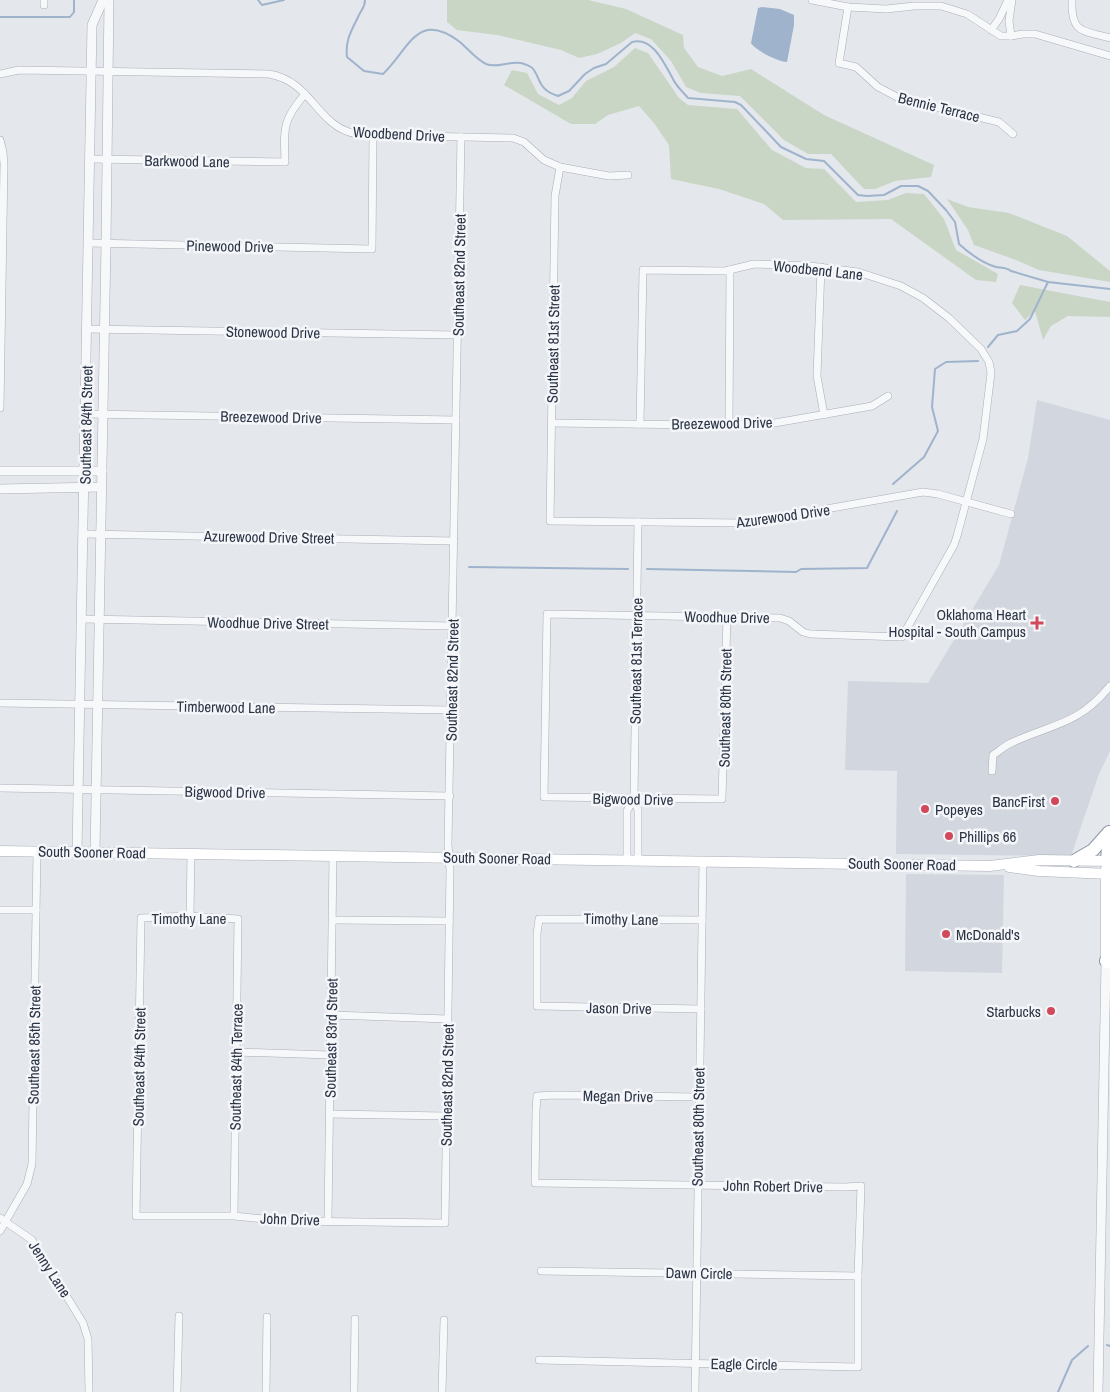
<svg xmlns="http://www.w3.org/2000/svg" width="1110" height="1392" font-family="'Archivo Narrow',sans-serif">
<rect width="100%" height="100%" fill="#e4e7ec"/>
<g fill="#d2d6de">
<path d="M1037 400 1110 420V751L1099 774 1071 856 896 854 897 771 845 770 848 681 928 683 999 565 1028 458Z"/>
<path d="M906 874 1004 875 1002 973 905 971Z"/>
</g>
<g fill="#c9d6c5">
<path d="M447 0H588L626 9 683 35 684 48 698 67 722 76 751 69 824 115 934 165 931 177 895 181 875 189H864L831 154H808L784 140 740 96 701 93 686 87 671 61 651 39 635 33 621 43 597 54 579 58 561 50 497 35 457 30 447 22Z"/>
<path d="M635 48 648 53 679 98 688 105 737 109 772 150 806 168 824 169 856 202 888 200 906 193 924 194 944 219 956 250 998 274 996 282 976 280 891 219 783 220 764 204 719 189 671 179 669 145 654 123 639 106 608 115 595 124H571L504 85 512 70 527 73 538 94 559 105 572 98 586 81 614 67Z"/>
<path d="M947 199 968 207 1009 213 1067 236 1110 271V282L1039 270 1016 260 974 245 968 230Z"/>
<path d="M1020 285 1110 302V317L1068 316 1051 326 1043 340 1035 311 1025 320 1012 303Z"/>
</g>
<path fill="#9fb4cc" d="M762 7 780 9 794 15V25L787 62C778 62 755 50 751 43L758 8Z"/>
<g fill="none" stroke-linecap="round" stroke-linejoin="round">
<g stroke="#9fb4cc" stroke-width="2">
<path d="M258 0 262 5 284 0"/>
<path d="M365 0C365 7 362 9 359 15 352 30 345 39 347 57L364 71 383 74C410 48 417 10 460 42 469 50 476 59 486 64 499 70 514 56 531 67 540 73 536 90 558 96L569 91 585 74 594 68 606 64 632 42C653 36 665 65 673 79 676 86 683 92 688 98L735 102 741 105 781 147 806 159 824 161 858 195 867 196 884 195 901 186H918L928 191 946 210 955 222 959 244C969 253 982 263 996 267 1001 268 1006 267 1011 271L1048 282 1110 289"/>
<path d="M0 17H70L74 12V0"/>
<path d="M988 347 998 335 1017 331 1030 319 1048 282"/>
<path d="M893 484 924 457 938 431 932 407 935 369 946 362 978 361"/>
<path d="M469 567 628 569"/>
<path d="M647 569 796 572 801 569 867 568 897 511"/>
<path d="M1107 1345 1110 1346"/>
<path d="M1058 1392 1072 1360 1088 1346"/>
</g>
<g stroke="#a9aeb7" stroke-width="8">
<g id="minor">
<path d="M812 0 848 7 886 9 914 6H941L967 14 1001 36H1011L1023 34H1035L1110 56"/>
<path d="M1072 0C1071 34 1082 30 1110 38"/>
<path d="M44 5V0"/>
<path d="M848 7 839 63 856 67 878 87 899 98 999 122 1013 134"/>
<path d="M991 30 999 19 1008 0"/>
<path d="M1011 36 1009 21 1012 0"/>
<path d="M0 74 19 70 269 74C309 81 315 118 346 131 355 135 364 135 373 135L513 138 524 142 544 160 560 167 609 176 628 175"/>
<path d="M0 140 3 152 4 164 0 408"/>
<path d="M90 159 285 162C284 128 282 121 305 94"/>
<path d="M560 167 555 196 550 521 746 523 923 492 938 494 1011 514"/>
<path d="M89 243 372 249 373 135"/>
<path d="M821 267 817 376 824 415"/>
<path d="M87 329 458 335"/>
<path d="M86 414 456 420"/>
<path d="M552 423 699 425 769 424 872 406 888 396"/>
<path d="M640 424 643 270 725 271 754 264 810 266 858 272 901 286 923 298 949 318 981 349 989 362 991 373 983 439 957 536 954 545 902 637 810 634 803 632 789 621 780 618 547 614 544 797 722 799 727 616"/>
<path d="M729 425 730 270"/>
<path d="M84 534 454 541"/>
<path d="M82 619 453 626"/>
<path d="M0 703 451 710"/>
<path d="M992 771 993 755C998 752 1003 747 1009 744 1050 724 1078 726 1110 686"/>
<path d="M0 788 450 796"/>
<path d="M627 860V811L634 799"/>
<path d="M638 860V810L634 799 638 522"/>
<path d="M0 910H36"/>
<path d="M190 916 191 854"/>
<path d="M333 920 449 921"/>
<path d="M701 1009 537 1006V934L539 919 702 920"/>
<path d="M332 1015 447 1019"/>
<path d="M236 1052 330 1055"/>
<path d="M330 1114 446 1116"/>
<path d="M234 1216 238 919 190 916 141 918 136 1216H234L283 1221 445 1223 450 870 448 844 461 137"/>
<path d="M0 1218 32 1240 83 1323 88 1339 89 1392"/>
<path d="M328 1220 333 856"/>
<path d="M0 1231 27 1184 32 1164 37 851"/>
<path d="M541 1271 858 1276"/>
<path d="M539 1360 858 1367V1276L861 1186 845 1187 535 1183 536 1111 537 1096 555 1095 699 1097"/>
<path d="M177 1392 179 1316"/>
<path d="M266 1392 267 1317"/>
<path d="M354 1392 355 1319"/>
<path d="M442 1392 444 1320"/>
<path d="M695 1392 703 861"/>
</g>
</g>
<g stroke="#a9aeb7" stroke-width="10">
<g id="tertiary">
<path d="M0 471H102"/>
<path d="M0 489 102 487"/>
<path d="M77 852 92 25 103 0"/>
<path d="M95 853 106 244 109 0"/>
<path d="M1098 1392 1106 961"/>
</g>
</g>
<g stroke="#a9aeb7" stroke-width="11">
<g id="secondary">
<path d="M0 851 990 866 1039 860 1110 861"/>
<path d="M1009 867 1039 871 1110 874"/>
<path d="M1106 961V869"/>
</g>
</g>
<g stroke="#8b94a3" stroke-width="14">
<g id="motorway">
<path d="M1074 861 1093 850 1109 832"/>
<path d="M1107 861 1109 833"/>
<path d="M1106 961 1110 963"/>
</g>
</g>
<use href="#minor" stroke="#f7f8fa" stroke-width="7"/>
<use href="#tertiary" stroke="#f7f8fa" stroke-width="9"/>
<use href="#secondary" stroke="#fff" stroke-width="10"/>
<use href="#motorway" stroke="#fff" stroke-width="12"/>
</g>
<g fill="#d1495b" stroke="#f4f6f9" stroke-width="2">
<path d="M1034.5 615.5h5v5h5v5h-5v5h-5v-5h-5v-5h5z"/>
<circle cx="1055" cy="801" r="5"/>
<circle cx="925" cy="809" r="5"/>
<circle cx="949" cy="836" r="5"/>
<circle cx="946" cy="934" r="5"/>
<circle cx="1051" cy="1011" r="5"/>
</g>
<g text-anchor="middle" dominant-baseline="central" stroke-width="5" stroke-linejoin="round" paint-order="stroke">
<g font-size="15" fill="#2b3445" stroke="#f4f6f9">
<text transform="translate(939 107) rotate(14)">Bennie Terrace</text>
<text transform="translate(399 134) rotate(3)">Woodbend Drive</text>
<text transform="translate(187 161) rotate(1)">Barkwood Lane</text>
<text transform="translate(230 246) rotate(1)">Pinewood Drive</text>
<text transform="translate(818 270) rotate(6)">Woodbend Lane</text>
<text transform="translate(459 275) rotate(-89)">Southeast 82nd Street</text>
<text transform="translate(273 332) rotate(1)">Stonewood Drive</text>
<text transform="translate(553 344) rotate(-89)">Southeast 81st Street</text>
<text transform="translate(271 417) rotate(1)">Breezewood Drive</text>
<text transform="translate(722 423) rotate(-1)">Breezewood Drive</text>
<text transform="translate(86 425) rotate(-89)">Southeast 84th Street</text>
<text transform="translate(783 516) rotate(-8)">Azurewood Drive</text>
<text transform="translate(269 537) rotate(1)">Azurewood Drive Street</text>
<text transform="translate(727 617) rotate(1)">Woodhue Drive</text>
<text transform="translate(268 623) rotate(1)">Woodhue Drive Street</text>
<text transform="translate(636 661) rotate(-89)">Southeast 81st Terrace</text>
<text transform="translate(452 680) rotate(-89)">Southeast 82nd Street</text>
<text transform="translate(226 707) rotate(1)">Timberwood Lane</text>
<text transform="translate(725 708) rotate(-89)">Southeast 80th Street</text>
<text transform="translate(225 792) rotate(1)">Bigwood Drive</text>
<text transform="translate(633 799) rotate(1)">Bigwood Drive</text>
<text transform="translate(92 852) rotate(1)">South Sooner Road</text>
<text transform="translate(497 858) rotate(1)">South Sooner Road</text>
<text transform="translate(902 864) rotate(1)">South Sooner Road</text>
<text x="189" y="918">Timothy Lane</text>
<text transform="translate(621 919) rotate(1)">Timothy Lane</text>
<text transform="translate(619 1008) rotate(1)">Jason Drive</text>
<text transform="translate(331 1038) rotate(-89)">Southeast 83rd Street</text>
<text transform="translate(34 1045) rotate(-89)">Southeast 85th Street</text>
<text transform="translate(139 1067) rotate(-89)">Southeast 84th Street</text>
<text transform="translate(236 1067) rotate(-89)">Southeast 84th Terrace</text>
<text transform="translate(447 1085) rotate(-89)">Southeast 82nd Street</text>
<text transform="translate(618 1096) rotate(1)">Megan Drive</text>
<text transform="translate(698 1127) rotate(-89)">Southeast 80th Street</text>
<text transform="translate(773 1186) rotate(1)">John Robert Drive</text>
<text transform="translate(290 1219) rotate(2)">John Drive</text>
<text transform="translate(50 1269) rotate(57)">Jenny Lane</text>
<text transform="translate(699 1273) rotate(1)">Dawn Circle</text>
<text transform="translate(744 1364) rotate(1)">Eagle Circle</text>
</g>
<g font-size="15" fill="#2b3445" stroke="#f4f6f9" text-anchor="end">
<text x="1026" y="614">Oklahoma Heart<tspan x="1026" dy="17">Hospital - South Campus</tspan></text>
<text x="1045" y="801">BancFirst</text>
<text x="935" y="809" text-anchor="start">Popeyes</text>
<text x="959" y="836" text-anchor="start">Phillips 66</text>
<text x="956" y="934" text-anchor="start">McDonald's</text>
<text x="1041" y="1011">Starbucks</text>
</g>
</g>
</svg>
